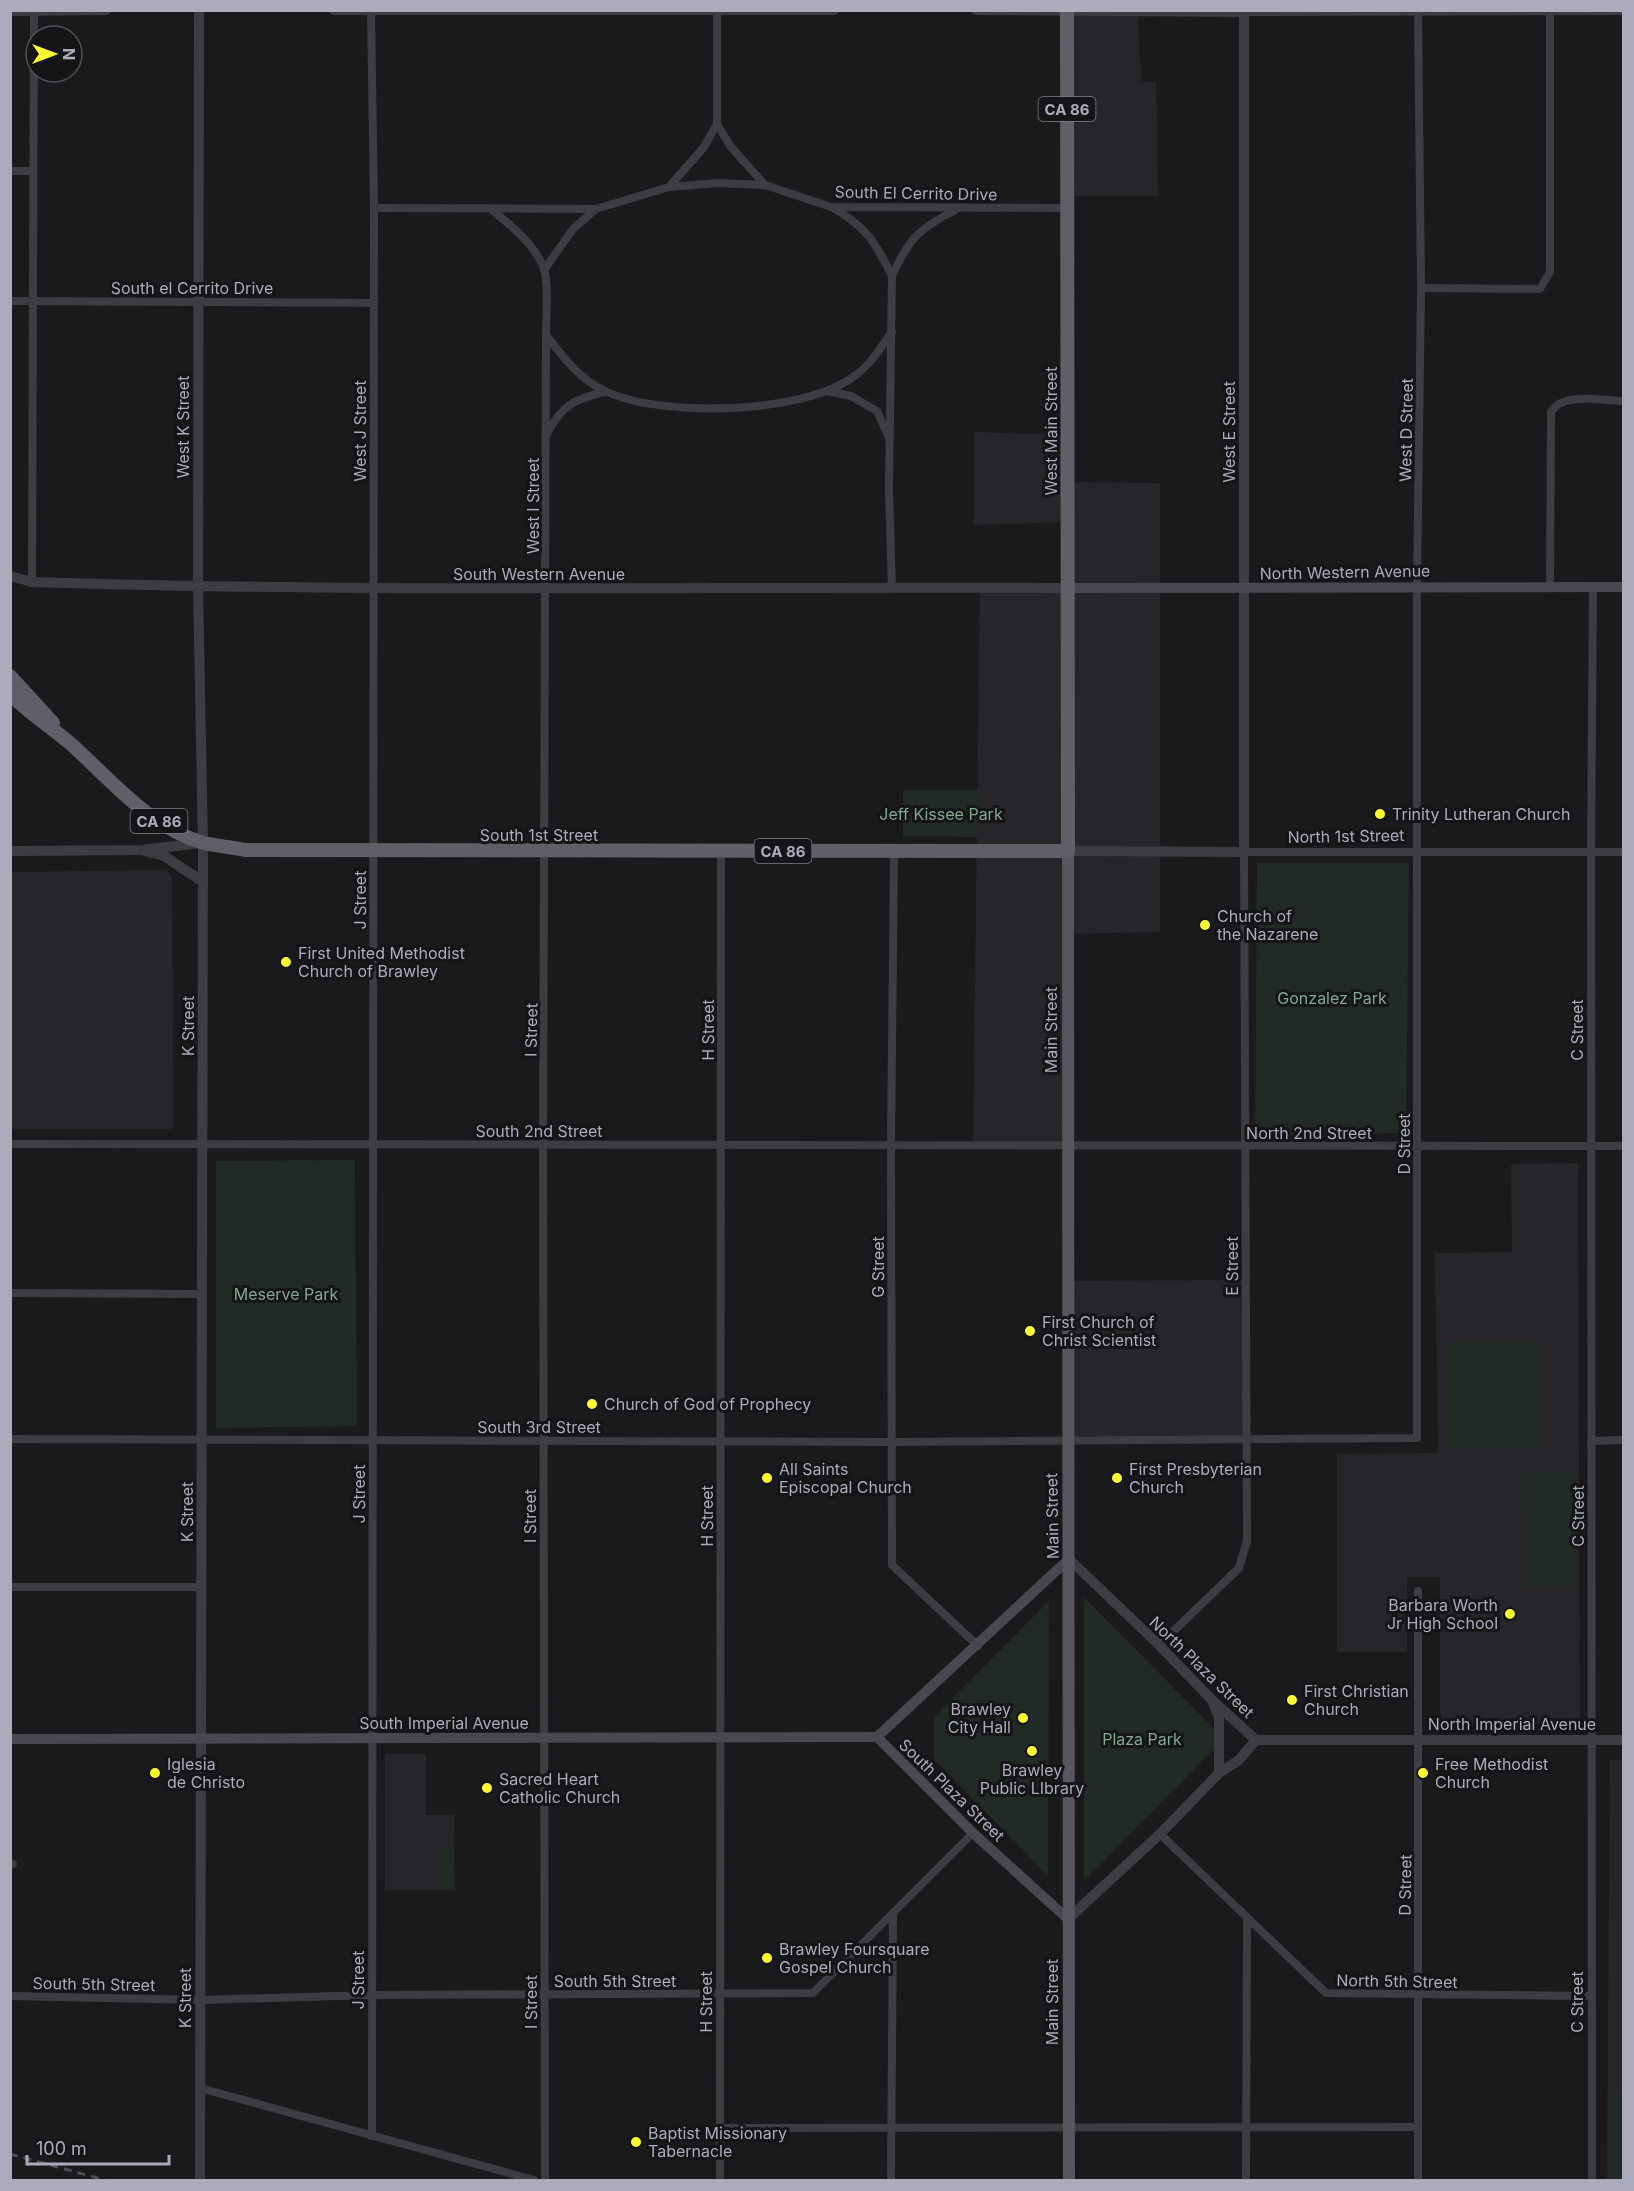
<svg xmlns="http://www.w3.org/2000/svg" width="1634" height="2191" font-family="Inter,sans-serif">
<rect width="100%" height="100%" fill="#1a191c"/>
<g fill="#272529">
<path d="M1066 11H1138L1141 82H1156L1158 196H1067Z"/>
<path d="M974 432 1067 435 1068 482 1160 483V932L1067 934 1068 1145H973L980 588H1067V522L974 525Z"/>
<path d="M167 870 172 877 173 1129H11V872Z"/>
<path d="M1578 1163 1580 1723 1440 1724V1577H1407V1652H1337V1454L1438 1453 1435 1253 1512 1252 1511 1164Z"/>
<path d="M1245 1280 1246 1441H1068V1281Z"/>
<path d="M385 1754H426V1815H454L455 1890H385Z"/>
<path d="M1610 1760H1623L1624 2180H1607Z"/>
</g>
<g fill="#212a25">
<path d="M903 790H979L978 837 903 836Z"/>
<path d="M1257 863H1409L1406 1133 1255 1136Z"/>
<path d="M355 1160 357 1426 216 1428V1161Z"/>
<rect x="1445" y="1340" width="97" height="109"/>
<path d="M1522 1471H1575L1576 1585 1523 1586Z"/>
<path d="M1084 1597 1224 1739 1084 1881Z"/>
<path d="M1049 1601 1048 1876 934 1759V1717Z"/>
<rect x="438" y="1848" width="15" height="40"/>
<rect x="1609" y="2092" width="14" height="88"/>
</g>
<g fill="none" stroke-linecap="round" stroke-linejoin="round">
<g stroke="#3d3c43" stroke-width="8">
<path d="M371 10 374 208 372 2136"/>
<path d="M717 10V124L731 147 765 185"/>
<path d="M1244 12 1624 11"/>
<path d="M10 171H33"/>
<path d="M669 187 704 147 717 124"/>
<path d="M832 207C867 228 874 240 892 276"/>
<path d="M374 208 596 209 669 187 718 183 765 185 831 207 1067 208"/>
<path d="M491 209C510 225 535 244 544 269 549 284 546 317 546 335L543 1144 545 2180"/>
<path d="M544 270 573 229 596 209"/>
<path d="M1421 288 1540 289 1550 272V11"/>
<path d="M10 301 374 303"/>
<path d="M546 335C562 356 580 380 605 391 661 418 802 414 853 377 870 366 880 348 892 332"/>
<path d="M827 391 851 396 877 411 889 438"/>
<path d="M547 434C562 405 574 399 605 392"/>
<path d="M32 582 34 10"/>
<path d="M1550 586 1551 412C1563 391 1603 401 1624 401"/>
<path d="M892 588 889 488 892 276C909 238 919 229 955 210"/>
<path d="M894 852 891 1145 892 1565 978 1646"/>
<path d="M10 1144 1624 1146"/>
<path d="M10 1293 202 1294"/>
<path d="M10 1439 892 1442 1417 1438V586L1421 288 1418 10"/>
<path d="M1591 1441 1624 1440"/>
<path d="M10 1587H201"/>
<path d="M1418 1591V2180"/>
<path d="M1159 1645 1239 1568 1247 1541 1244 852H1624"/>
<path d="M1160 1834 1326 1993 1591 1996"/>
<path d="M10 1864H13"/>
<path d="M10 1996 200 2000 372 1995 813 1993 973 1833"/>
<path d="M200 2088 534 2180"/>
<path d="M721 2128 1418 2127"/>
<path d="M720 2180 721 851"/>
<path d="M891 2180 893 1917"/>
<path d="M1246 2180 1247 1918"/>
<path d="M1592 2180 1591 852 1593 587"/>
</g>
<g stroke="#3d3c43" stroke-width="10">
<path d="M199 10 198 587 203 843 200 2180"/>
<path d="M334 10H834"/>
<path d="M976 10 1244 12V852L1068 851"/>
<path d="M10 11 106 10"/>
<path d="M10 576 32 582C377 593 722 586 1067 588"/>
<path d="M10 851 142 850 200 843"/>
<path d="M145 851 164 856 203 882"/>
<path d="M1069 1559 1159 1645 1212 1700 1256 1740"/>
<path d="M1213 1703 1219 1717V1773"/>
<path d="M1256 1740H1624"/>
<path d="M1068 1919 1160 1834 1219 1773 1239 1760 1256 1740"/>
</g>
<g stroke="#494851" stroke-width="10">
<path d="M1067 588 1624 587"/>
<path d="M877 1737 973 1833 1068 1919"/>
<path d="M877 1737 1069 1559"/>
<path d="M10 1739 877 1737"/>
</g>
<path stroke="#575660" stroke-width="12" d="M1068 851 1069 2180"/>
<g stroke="#5f5e69" stroke-width="14">
<path d="M10 676 53 723"/>
<path d="M10 694C29 713 51 727 71 744 111 780 150 828 204 843 217 846 231 847 245 850L1068 851 1067 10"/>
</g>
<path stroke="#4e4d56" stroke-width="3" stroke-dasharray="8 6" stroke-linecap="butt" d="M10 2154 105 2180"/>
</g>
<g fill="#fcfb31" stroke="#151417" stroke-width="2">
<circle cx="1380" cy="814" r="6"/>
<circle cx="1205" cy="925" r="6"/>
<circle cx="286" cy="962" r="6"/>
<circle cx="1030" cy="1331" r="6"/>
<circle cx="592" cy="1404" r="6"/>
<circle cx="767" cy="1478" r="6"/>
<circle cx="1117" cy="1478" r="6"/>
<circle cx="1510" cy="1614" r="6"/>
<circle cx="1292" cy="1700" r="6"/>
<circle cx="1023" cy="1718" r="6"/>
<circle cx="1032" cy="1751" r="6"/>
<circle cx="155" cy="1773" r="6"/>
<circle cx="1423" cy="1773" r="6"/>
<circle cx="487" cy="1788" r="6"/>
<circle cx="767" cy="1958" r="6"/>
<circle cx="636" cy="2142" r="6"/>
</g>
<g text-anchor="middle" dominant-baseline="central" stroke-width="6" stroke-linejoin="round" paint-order="stroke">
<g fill="#151417" stroke="#7f7e8a" stroke-width="1.5">
<rect x="1038.5" y="97" width="57" height="24" rx="4.5"/>
<rect x="130.5" y="809" width="57" height="24" rx="4.5"/>
<rect x="754.5" y="839" width="57" height="24" rx="4.5"/>
</g>
<g font-size="15" font-weight="bold" fill="#acabbc">
<text x="1067" y="109">CA 86</text>
<text x="159" y="821">CA 86</text>
<text x="783" y="851">CA 86</text>
</g>
<g font-size="16" fill="#acabbc" stroke="#151417">
<text transform="translate(916 193) rotate(1)">South El Cerrito Drive</text>
<text x="192" y="288">South el Cerrito Drive</text>
<text transform="translate(183 427) rotate(-90)">West K Street</text>
<text transform="translate(1406 430) rotate(-89)">West D Street</text>
<text transform="translate(360 431) rotate(-90)">West J Street</text>
<text transform="translate(1051 431) rotate(-90)">West Main Street</text>
<text transform="translate(1229 432) rotate(-90)">West E Street</text>
<text transform="translate(533 506) rotate(-90)">West I Street</text>
<text transform="translate(1345 572) rotate(-1)">North Western Avenue</text>
<text x="539" y="574">South Western Avenue</text>
<text x="539" y="835">South 1st Street</text>
<text transform="translate(1346 836) rotate(-1)">North 1st Street</text>
<text transform="translate(360 900) rotate(-90)">J Street</text>
<text transform="translate(188 1026) rotate(-90)">K Street</text>
<text transform="translate(531 1030) rotate(-89)">I Street</text>
<text transform="translate(708 1030) rotate(-90)">H Street</text>
<text transform="translate(1051 1030) rotate(-90)">Main Street</text>
<text transform="translate(1577 1030) rotate(-90)">C Street</text>
<text x="539" y="1131">South 2nd Street</text>
<text x="1309" y="1133">North 2nd Street</text>
<text transform="translate(1404 1144) rotate(-90)">D Street</text>
<text transform="translate(1232 1266) rotate(-90)">E Street</text>
<text transform="translate(878 1267) rotate(-90)">G Street</text>
<text x="539" y="1427">South 3rd Street</text>
<text transform="translate(359 1494) rotate(-90)">J Street</text>
<text transform="translate(187 1512) rotate(-90)">K Street</text>
<text transform="translate(530 1516) rotate(-90)">I Street</text>
<text transform="translate(707 1516) rotate(-90)">H Street</text>
<text transform="translate(1052 1516) rotate(-91)">Main Street</text>
<text transform="translate(1578 1516) rotate(-90)">C Street</text>
<text transform="translate(1202 1667) rotate(44)">North Plaza Street</text>
<text x="444" y="1723">South Imperial Avenue</text>
<text x="1512" y="1724">North Imperial Avenue</text>
<text transform="translate(952 1790) rotate(44)">South Plaza Street</text>
<text transform="translate(1405 1885) rotate(-89)">D Street</text>
<text transform="translate(358 1980) rotate(-90)">J Street</text>
<text x="615" y="1981">South 5th Street</text>
<text transform="translate(1397 1981) rotate(1)">North 5th Street</text>
<text transform="translate(94 1984) rotate(1)">South 5th Street</text>
<text transform="translate(185 1998) rotate(-90)">K Street</text>
<text transform="translate(531 2002) rotate(-90)">I Street</text>
<text transform="translate(706 2002) rotate(-90)">H Street</text>
<text transform="translate(1052 2002) rotate(-90)">Main Street</text>
<text transform="translate(1577 2002) rotate(-90)">C Street</text>
</g>
<g font-size="16" fill="#81a890" stroke="#151417">
<text x="941" y="814">Jeff Kissee Park</text>
<text x="1332" y="998">Gonzalez Park</text>
<text x="286" y="1294">Meserve Park</text>
<text x="1142" y="1739">Plaza Park</text>
</g>
<g font-size="16" fill="#acabbc" stroke="#151417" text-anchor="start">
<text x="1392" y="814">Trinity Lutheran Church</text>
<text x="1217" y="916">Church of<tspan x="1217" dy="18">the Nazarene</tspan></text>
<text x="298" y="953">First United Methodist<tspan x="298" dy="18">Church of Brawley</tspan></text>
<text x="1042" y="1322">First Church of<tspan x="1042" dy="18">Christ Scientist</tspan></text>
<text x="604" y="1404">Church of God of Prophecy</text>
<text x="779" y="1469">All Saints<tspan x="779" dy="18">Episcopal Church</tspan></text>
<text x="1129" y="1469">First Presbyterian<tspan x="1129" dy="18">Church</tspan></text>
<text x="1498" y="1605" text-anchor="end">Barbara Worth<tspan x="1498" dy="18">Jr High School</tspan></text>
<text x="1304" y="1691">First Christian<tspan x="1304" dy="18">Church</tspan></text>
<text x="1011" y="1709" text-anchor="end">Brawley<tspan x="1011" dy="18">City Hall</tspan></text>
<text x="167" y="1764">Iglesia<tspan x="167" dy="18">de Christo</tspan></text>
<text x="1435" y="1764">Free Methodist<tspan x="1435" dy="18">Church</tspan></text>
<text x="1032" y="1770" text-anchor="middle">Brawley<tspan x="1032" dy="18">Public LIbrary</tspan></text>
<text x="499" y="1779">Sacred Heart<tspan x="499" dy="18">Catholic Church</tspan></text>
<text x="779" y="1949">Brawley Foursquare<tspan x="779" dy="18">Gospel Church</tspan></text>
<text x="648" y="2133">Baptist Missionary<tspan x="648" dy="18">Tabernacle</tspan></text>
</g>
</g>
<rect width="1634" height="2191" fill="none" stroke="#acabbc" stroke-width="24"/>
<g transform="translate(54 54) rotate(90)"><circle r="28" fill="#151417" stroke="#515059" stroke-width="1.5"/>
<path d="M0-4.5L10 22L0 15L-10 22Z" fill="#fcfb31"/>
<text y="-9" font-size="16" font-weight="bold" text-anchor="middle" fill="#acabbc">N</text>
</g>
<path d="M27 2155v9h142v-9" fill="none" stroke="#acabbc" stroke-width="3"/>
<text x="36" y="2155" font-size="18" fill="#acabbc" stroke="#151417" stroke-width="4.5" paint-order="stroke">100 m</text>
</svg>
